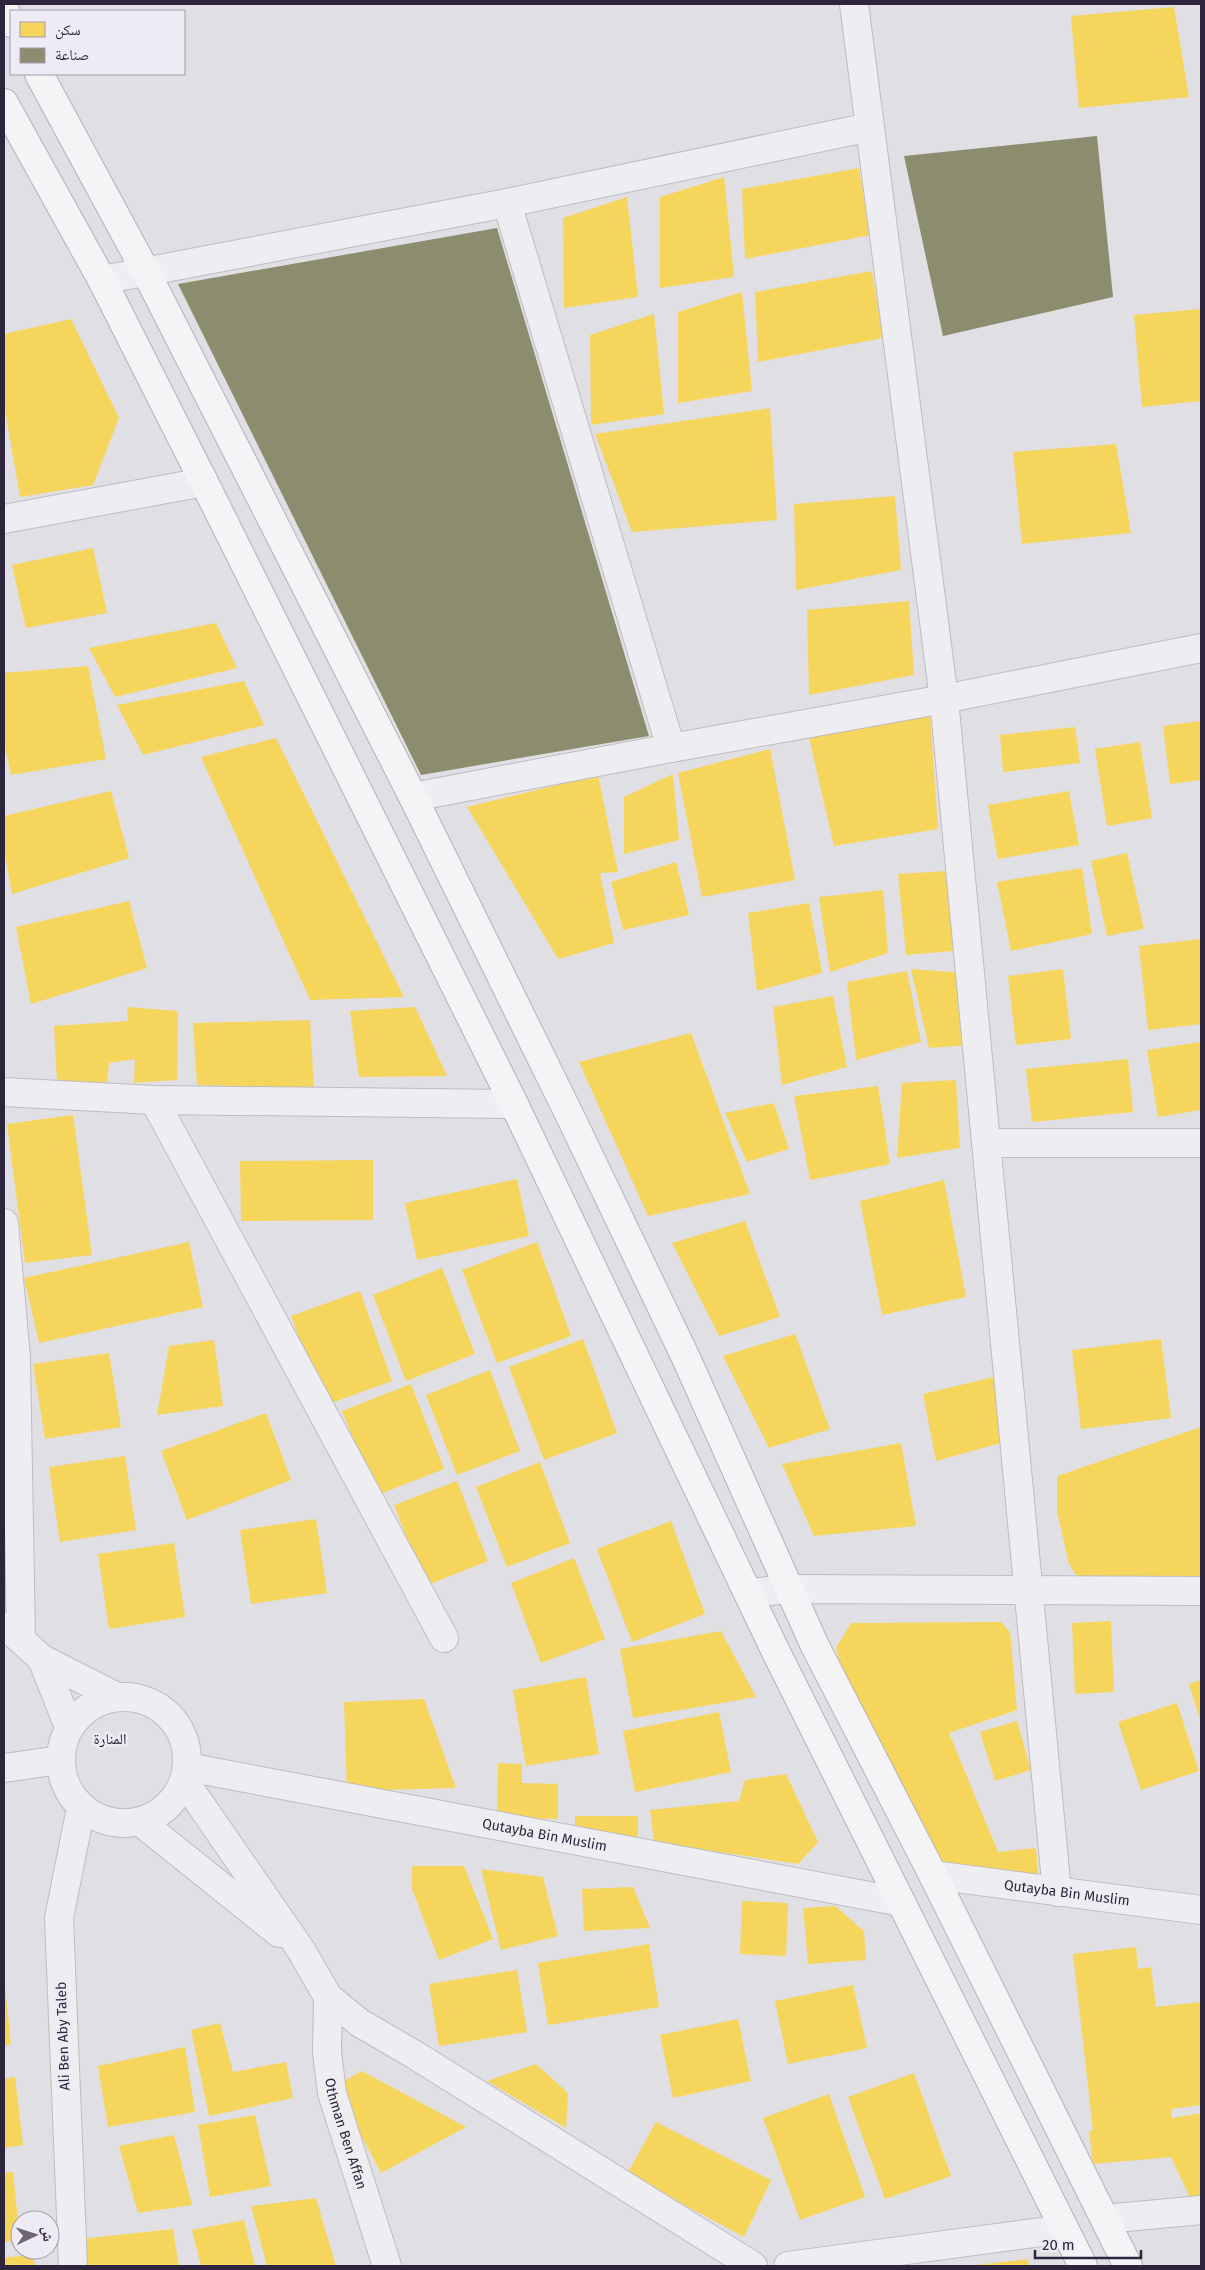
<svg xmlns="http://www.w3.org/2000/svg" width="1205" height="2270" font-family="'Fira Sans','Noto Naskh Arabic',sans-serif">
<rect width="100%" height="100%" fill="#e0dfe4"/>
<g fill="#f6d55c">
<path d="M1174 7 1189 97 1079 108 1071 16Z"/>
<path d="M859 168 870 235 745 259 742 189Z"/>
<path d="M724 177 734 277 660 288V197Z"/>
<path d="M627 197 638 297 564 308 563 218Z"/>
<path d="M872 271 883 338 758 362 755 292Z"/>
<path d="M742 292 752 391 678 403V312Z"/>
<path d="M1201 309V401L1142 407 1134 315Z"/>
<path d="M654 314 664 414 591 425 590 335Z"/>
<path d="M71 319 119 418 93 485 20 497 4 404V334Z"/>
<path d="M770 408 777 520 632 532 595 434Z"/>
<path d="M1116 444 1131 533 1022 544 1013 452Z"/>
<path d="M895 496 901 570 796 590 794 504Z"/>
<path d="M93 548 107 613 26 628 12 565Z"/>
<path d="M909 601 914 675 809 695 807 610Z"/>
<path d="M216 623 237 668 115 697 89 648Z"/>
<path d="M88 666 106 759 11 775 4 743V673Z"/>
<path d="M244 681 264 725 143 755 117 705Z"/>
<path d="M930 715 938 829 834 846 809 738Z"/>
<path d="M1201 721V780L1170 784 1163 726Z"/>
<path d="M1075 727 1080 763 1003 772 1000 735Z"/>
<path d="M276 738 404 997 310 1000 201 757Z"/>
<path d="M1140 742 1152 818 1107 826 1095 749Z"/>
<path d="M770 749 795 880 702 897 678 773Z"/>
<path d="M673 774 679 840 624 854V797Z"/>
<path d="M598 775 618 872 600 873 614 943 558 959 467 807Z"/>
<path d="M111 791 129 858 12 894 4 849V816Z"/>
<path d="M1069 791 1079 845 998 859 988 805Z"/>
<path d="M1127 853 1144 929 1107 936 1091 861Z"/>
<path d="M676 862 689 915 623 930 611 882Z"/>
<path d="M1082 868 1092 934 1011 951 997 882Z"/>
<path d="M947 871 953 951 906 955 898 874Z"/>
<path d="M883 890 888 953 830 972 819 897Z"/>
<path d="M129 901 147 968 31 1004 16 927Z"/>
<path d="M809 903 822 973 757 991 748 913Z"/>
<path d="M1201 939V1024L1148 1030 1139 946Z"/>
<path d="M911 969 964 973 970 1045 929 1048Z"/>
<path d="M1063 969 1071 1039 1016 1045 1008 976Z"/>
<path d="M907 971 921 1042 856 1060 847 982Z"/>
<path d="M833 996 847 1067 782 1085 773 1007Z"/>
<path d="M127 1007 178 1011 177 1080 134 1083 135 1059 109 1063 107 1082H57L54 1026 128 1021Z"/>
<path d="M415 1007 447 1076 359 1077 350 1011Z"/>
<path d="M310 1020 314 1088 197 1085 193 1023Z"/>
<path d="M691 1033 750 1194 648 1216 579 1062Z"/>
<path d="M1201 1042V1110L1158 1117 1147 1050Z"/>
<path d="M1128 1059 1133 1112 1032 1122 1026 1069Z"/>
<path d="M956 1080 960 1148 897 1158 902 1083Z"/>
<path d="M878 1086 890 1164 810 1180 794 1096Z"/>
<path d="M774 1103 789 1149 747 1162 725 1113Z"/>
<path d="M73 1115 92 1255 25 1263 7 1124Z"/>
<path d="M373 1160V1220L241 1221 240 1161Z"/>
<path d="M517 1179 529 1236 417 1260 405 1203Z"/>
<path d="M944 1180 966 1297 882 1315 860 1201Z"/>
<path d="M745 1221 780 1317 719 1336 672 1243Z"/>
<path d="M189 1242 203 1307 39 1343 24 1278Z"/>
<path d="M537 1242 571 1336 497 1363 462 1270Z"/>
<path d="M442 1268 475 1354 406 1381 373 1295Z"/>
<path d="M360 1291 392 1381 323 1406 291 1316Z"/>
<path d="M795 1334 830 1429 769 1448 723 1356Z"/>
<path d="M583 1339 617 1433 544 1460 509 1367Z"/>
<path d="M1161 1339 1171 1418 1081 1429 1072 1350Z"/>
<path d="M214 1340 223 1406 157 1415 169 1346Z"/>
<path d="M109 1353 121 1427 45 1439 33 1364Z"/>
<path d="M490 1370 520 1451 457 1475 426 1395Z"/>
<path d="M998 1376 1008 1441 936 1461 923 1394Z"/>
<path d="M411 1384 444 1469 375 1496 342 1411Z"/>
<path d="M266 1413 291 1480 187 1520 161 1451Z"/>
<path d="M1201 1427V1578L1079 1580 1069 1564 1057 1512V1476Z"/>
<path d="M901 1443 916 1526 814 1536 782 1464Z"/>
<path d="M125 1456 136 1530 60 1542 49 1467Z"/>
<path d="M540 1462 570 1543 507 1567 476 1487Z"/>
<path d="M457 1481 488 1561 425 1586 394 1505Z"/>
<path d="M316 1519 327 1593 251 1604 240 1530Z"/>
<path d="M671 1521 705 1614 632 1642 597 1549Z"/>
<path d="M174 1543 185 1617 109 1629 98 1554Z"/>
<path d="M574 1558 605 1639 541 1663 511 1583Z"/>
<path d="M1111 1621 1114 1692 1075 1694 1072 1623Z"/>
<path d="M1001 1622 1010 1632 1017 1710 949 1733 998 1852 1036 1848 1038 1875 1032 1880 940 1868 841 1666 836 1648 851 1623Z"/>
<path d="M721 1631 756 1697 633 1718 620 1649Z"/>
<path d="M586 1677 599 1754 526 1766 513 1690Z"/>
<path d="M1201 1680V1723L1189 1684Z"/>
<path d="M424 1699 456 1788 347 1791 344 1702Z"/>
<path d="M1177 1703 1199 1771 1141 1790 1118 1722Z"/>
<path d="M719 1712 731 1772 635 1792 623 1731Z"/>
<path d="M1017 1721 1031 1770 995 1781 980 1732Z"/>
<path d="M498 1763 522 1764V1783L558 1784V1819L497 1818Z"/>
<path d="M786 1774 818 1842 798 1864 654 1842 650 1810 739 1801 745 1780Z"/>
<path d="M575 1816H638V1837L575 1836Z"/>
<path d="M412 1866H464L493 1939 439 1960 412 1889Z"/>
<path d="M481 1869 543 1877 558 1936 501 1950Z"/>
<path d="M633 1887 650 1928 584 1931 582 1889Z"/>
<path d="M742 1901 788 1903 786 1956 740 1954Z"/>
<path d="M835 1906 864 1931 866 1960 808 1964 803 1908Z"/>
<path d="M649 1944 659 2007 548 2025 538 1963Z"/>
<path d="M1136 1947 1138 1969 1151 1967 1156 2007 1201 2002V2105L1171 2109 1172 2118 1201 2113V2201L1192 2202 1171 2157 1093 2164 1089 2131 1093 2130 1073 1954Z"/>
<path d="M517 1970 527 2032 439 2046 429 1984Z"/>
<path d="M4 1978 11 2044 4 2046Z"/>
<path d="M853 1985 867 2048 788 2064 775 2001Z"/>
<path d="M738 2019 751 2081 673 2098 660 2035Z"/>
<path d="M220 2023 233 2072 286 2062 293 2098 209 2116 191 2030Z"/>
<path d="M185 2047 195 2112 108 2127 98 2066Z"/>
<path d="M536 2064 568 2093 566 2128 487 2081Z"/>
<path d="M362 2071 466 2127 381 2173 335 2086Z"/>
<path d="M914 2073 951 2176 885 2199 848 2097Z"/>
<path d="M15 2077 23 2145 4 2148V2079Z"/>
<path d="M829 2094 865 2197 800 2220 763 2118Z"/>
<path d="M255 2115 271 2186 210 2197 198 2125Z"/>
<path d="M656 2122 771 2180 744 2237 627 2174Z"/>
<path d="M174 2135 192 2205 138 2213 119 2146Z"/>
<path d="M13 2172 20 2240 4 2242V2173Z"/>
<path d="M316 2198 336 2266H267L251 2206Z"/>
<path d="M244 2220 255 2266H201L192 2230Z"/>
<path d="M173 2229 179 2266H81L80 2239Z"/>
<path d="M33 2254 35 2266H4V2258Z"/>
<path d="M1028 2259 1029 2266H976V2265Z"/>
</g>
<g fill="#8c8c6e">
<path d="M1097 136 1113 297 943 336 904 156Z"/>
<path d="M497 228 649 736 421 775 178 284Z"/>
</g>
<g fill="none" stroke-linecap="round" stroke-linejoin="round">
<g stroke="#bdbcc1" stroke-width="30">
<g id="minor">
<path d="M854 4 944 699 1057 1892"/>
<path d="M507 203 671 748"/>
<path d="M102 280 507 203 870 127"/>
<path d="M4 519 204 482"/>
<path d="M413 797 671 748 944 699 1201 648"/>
<path d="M4 1092 154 1100 514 1104"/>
<path d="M154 1100 444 1638"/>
<path d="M986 1143H1201"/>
<path d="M4 1223 16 1358 21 1639"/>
<path d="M748 1593 790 1589 1201 1591"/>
<path d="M7 1627 42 1659 115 1696"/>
<path d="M42 1659 69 1727"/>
<circle cx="124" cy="1760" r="63"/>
<path id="s1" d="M187 1767 901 1902"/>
<path d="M4 1768 60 1760"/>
<path d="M185 1782 301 1950 328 1997 360 2023 415 2055 753 2266"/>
<path d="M142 1823 279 1933"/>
<path id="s2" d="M933 1875 1201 1910"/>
<path id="s3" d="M328 1997 327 2052 332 2093 387 2266"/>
<path d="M1105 2219 1201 2210"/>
<path d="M73 2266 59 1918 81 1808"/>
<path d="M788 2266 1064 2229"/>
</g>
</g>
<g stroke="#b3b1b9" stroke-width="30">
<g id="highway">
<path d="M4 9 11 23"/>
<path d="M39 74 146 272 413 797 571 1118 686 1358 814 1644 933 1875 1128 2266"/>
<path d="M4 103 102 280 204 482 514 1104 776 1652 1083 2266"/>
</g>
</g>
<use href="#minor" stroke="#eeedf1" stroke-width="28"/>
<use href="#highway" stroke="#f4f3f5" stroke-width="28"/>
</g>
<g text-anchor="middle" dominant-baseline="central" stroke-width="5" stroke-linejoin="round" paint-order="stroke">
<g font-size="14" fill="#2d253d" stroke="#eeebf4">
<text stroke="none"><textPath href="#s1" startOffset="364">Qutayba Bin Muslim</textPath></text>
<text stroke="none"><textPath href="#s2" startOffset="135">Qutayba Bin Muslim</textPath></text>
<text transform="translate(63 2036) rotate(-92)">Ali Ben Aby Taleb</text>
<text stroke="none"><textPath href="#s3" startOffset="139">Othman Ben Affan</textPath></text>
</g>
<g font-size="15" fill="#20182d" stroke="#eeebf4">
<text x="110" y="1739">المنارة</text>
</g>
</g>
<rect width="1205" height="2270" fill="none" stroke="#2d253d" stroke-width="10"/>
<rect x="10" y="10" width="175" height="65" fill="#eeebf4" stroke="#a19cab"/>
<rect x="20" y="22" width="25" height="15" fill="#f6d55c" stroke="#a19cab"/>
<text x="55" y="35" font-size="15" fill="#2d253d">سكن</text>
<rect x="20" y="48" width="25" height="15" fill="#8c8c6e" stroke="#a19cab"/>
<text x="55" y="60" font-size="15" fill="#2d253d">صناعة</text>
<g transform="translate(35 2235) rotate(86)"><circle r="24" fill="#eeebf4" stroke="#a19cab"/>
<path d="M0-4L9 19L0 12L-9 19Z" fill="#6c6677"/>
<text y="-8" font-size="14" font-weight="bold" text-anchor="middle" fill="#2d253d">ش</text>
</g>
<path d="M1035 2250v8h106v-8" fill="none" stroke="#2d253d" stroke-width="2.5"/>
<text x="1042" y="2250" font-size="15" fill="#2d253d" stroke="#eeebf4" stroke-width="4" paint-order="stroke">20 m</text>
</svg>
